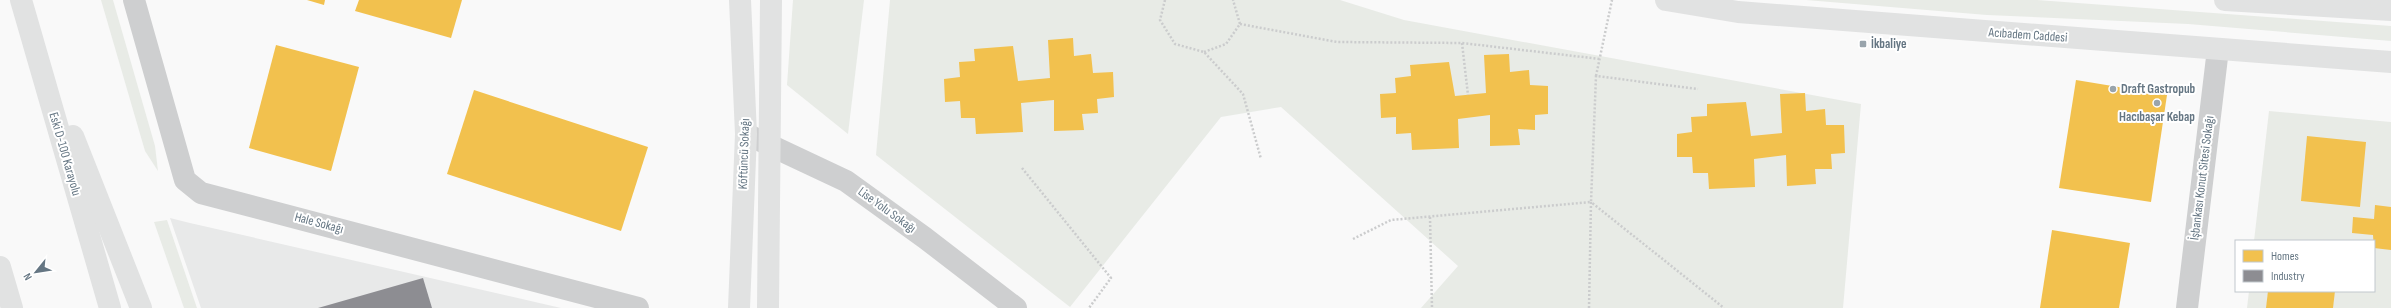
<svg xmlns="http://www.w3.org/2000/svg" width="2391" height="308" font-family="'Sofia Sans Condensed',sans-serif">
<rect width="100%" height="100%" fill="#f9f9f9"/>
<path fill="#e8e9e9" d="M170 218 190 223 561 308H201Z"/>
<g fill="#e8ebe6">
<path d="M101 0H113L155 146 158 171 145 151Z"/>
<path d="M793 0H864L848 134 787 85Z"/>
<path d="M890 0H1340L1404 20 1861 104 1843 308H1421L1458 266 1281 107 1221 117 1070 307 876 155Z"/>
<path d="M1806 0H2037L2391 26V41L2188 24 1987 15Z"/>
<path d="M2269 111 2391 122V308H2247L2249 291H2374V241H2254Z"/>
<path d="M167 220 197 308H184L154 222Z"/>
</g>
<g fill="#f2c14e">
<path d="M307 0H325L324 5Z"/>
<path d="M359 0H462L451 38 355 11Z"/>
<path d="M1073 38 1074 56 1091 54 1093 73 1113 72 1114 97 1097 99 1098 113 1082 114 1084 130 1054 131V100L1021 103 1023 132 976 134 975 118H961L960 101 945 102 944 79 960 77 959 62 975 61 974 49 1013 46 1018 81 1050 78 1048 40Z"/>
<path d="M276 45 359 67 331 171 249 148Z"/>
<path d="M1509 54 1510 72 1529 70 1530 85 1548 86V114L1535 115V130L1518 129 1520 145 1490 146V115L1458 119 1459 148 1412 150 1411 133 1396 134V117L1381 118 1380 94 1396 93 1395 78 1411 76 1410 65 1449 62 1455 96 1486 93 1484 55Z"/>
<path d="M2076 80 2167 95 2151 202 2059 188Z"/>
<path d="M474 90 648 147 621 231 447 174Z"/>
<path d="M1805 93 1806 111 1825 109 1826 125H1844L1845 153 1831 154 1832 169H1815L1816 184 1787 186 1786 155 1754 159 1755 187 1709 189 1708 173H1693L1692 157H1677V134L1692 132 1691 117 1707 116V104L1746 102 1751 136 1782 133 1780 94Z"/>
<path d="M2307 136 2366 142 2360 207 2301 201Z"/>
<path d="M2375 205 2391 207V250L2374 248 2373 235 2352 233 2353 217 2374 219Z"/>
<path d="M2052 230 2130 243 2119 308H2040Z"/>
<path d="M2268 291H2335L2333 308H2266Z"/>
</g>
<path fill="#8d8d92" d="M423 278 432 308H318Z"/>
<g fill="none" stroke-linecap="round" stroke-linejoin="round">
<g stroke="#cbcccd" stroke-width="2.5" stroke-dasharray="2 2" stroke-linecap="butt">
<path d="M1165 0 1160 20 1175 44 1204 52 1243 94 1261 159"/>
<path d="M1240 24 1337 42 1462 43 1600 59"/>
<path d="M1462 43 1468 95"/>
<path d="M1204 52 1226 44 1240 24 1233 0"/>
<path d="M1596 76 1612 0"/>
<path d="M1022 168 1111 278 1089 308"/>
<path d="M1430 217 1432 308"/>
<path d="M1353 239 1391 220 1591 202 1596 76 1698 89"/>
<path d="M1589 308 1591 202 1724 308"/>
</g>
<g stroke="#cecfd0" stroke-width="22">
<path d="M134 0 185 180 201 193 638 308"/>
<path d="M746 134 846 181 925 238 1016 308"/>
<path d="M2187 308 2218 49"/>
</g>
<g stroke="#e1e2e2" stroke-width="22">
<path d="M1666 0 1738 12 2391 62"/>
<path d="M2225 0 2391 10"/>
<path d="M739 308 746 134 740 0"/>
<path d="M768 308 771 0"/>
</g>
<g stroke="#e1e2e2" stroke-width="22">
<path d="M21 0 110 308"/>
<path d="M73 136 141 308"/>
<path d="M0 267 12 308"/>
</g>
</g>
<g fill="#99a4ac" stroke="#fff" stroke-width="1.5">
<rect x="1859" y="40" width="8" height="8" rx="2"/>
<circle cx="2113" cy="89" r="4"/>
<circle cx="2157" cy="103" r="4"/>
</g>
<g text-anchor="middle" dominant-baseline="central" stroke-width="4" stroke-linejoin="round" paint-order="stroke">
<g font-size="13" fill="#657683" stroke="#fff">
<text transform="translate(2028 35) rotate(4)">Acıbadem Caddesi</text>
<text transform="translate(65 154) rotate(74)">Eski D-100 Karayolu</text>
<text transform="translate(744 154) rotate(-88)">Köftüncü Sokağı</text>
<text transform="translate(2202 178) rotate(-83)">İşbankası Konut Sitesi Sokağı</text>
<text transform="translate(887 210) rotate(36)">Lise Yolu Sokağı</text>
<text transform="translate(319 223) rotate(15)">Hale Sokağı</text>
</g>
<g font-size="13" font-weight="bold" fill="#657683" stroke="#fff" text-anchor="start">
<text x="1871" y="44">İkbaliye</text>
<text x="2121" y="89">Draft Gastropub</text>
<text x="2157" y="117" text-anchor="middle">Hacıbaşar Kebap</text>
</g>
</g>
<rect x="2235" y="240" width="140" height="52" fill="#ffffff" stroke="#c1c8cd"/>
<rect x="2243" y="250" width="20" height="12" fill="#f2c14e" stroke="#c1c8cd"/>
<text x="2271" y="260" font-size="12" fill="#657683">Homes</text>
<rect x="2243" y="270" width="20" height="12" fill="#8d8d92" stroke="#c1c8cd"/>
<text x="2271" y="280" font-size="12" fill="#657683">Industry</text>
<g transform="translate(36 272) rotate(240)" stroke="#ffffff" stroke-width="3" paint-order="stroke">
<path d="M0-3L7 15L0 10L-7 15Z" fill="#657683"/>
<text y="-6" font-size="11" font-weight="bold" text-anchor="middle" fill="#657683">N</text>
</g>
</svg>
